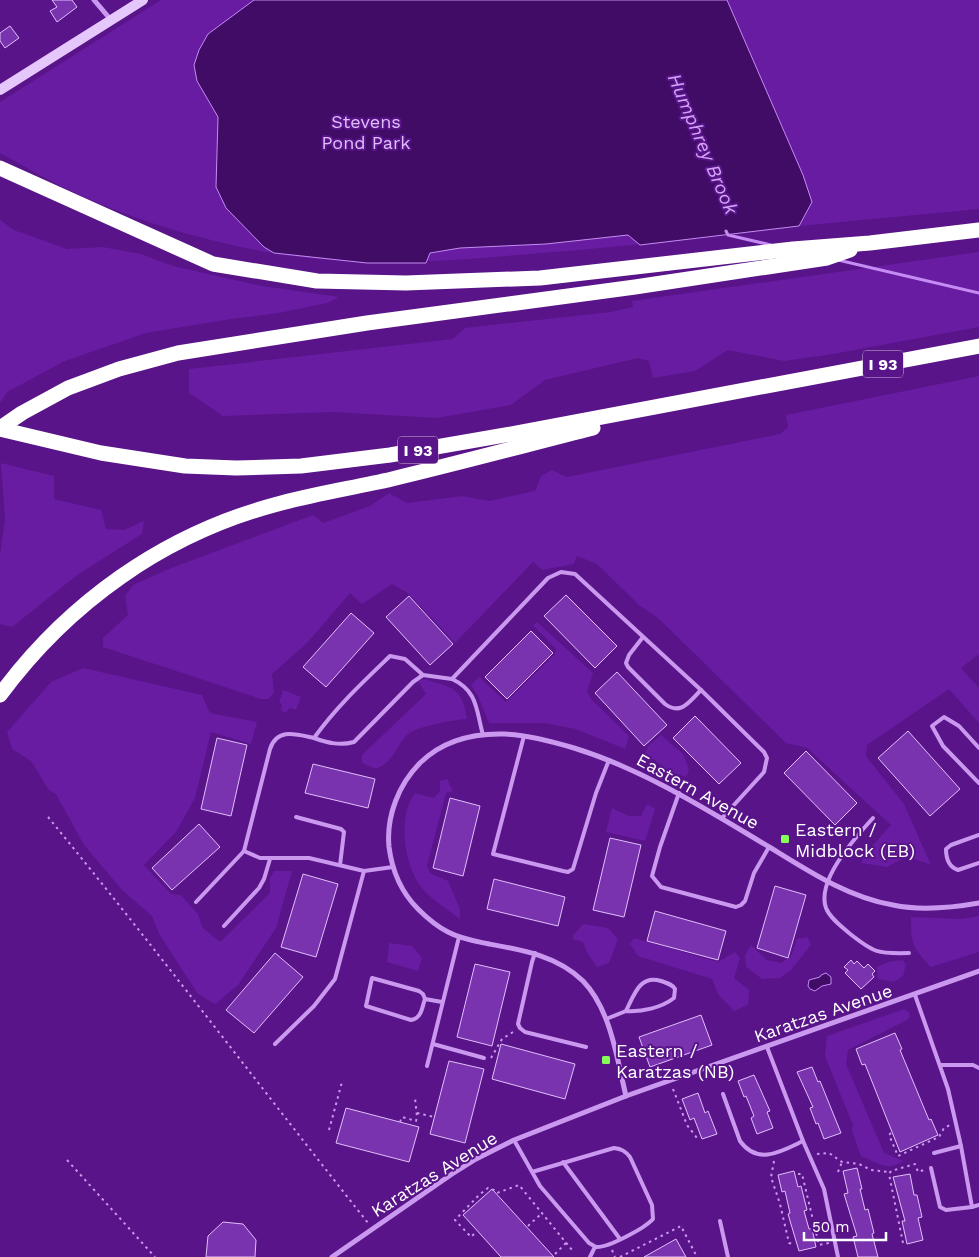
<svg xmlns="http://www.w3.org/2000/svg" width="979" height="1257" font-family="'Work Sans',sans-serif">
<rect width="100%" height="100%" fill="#581488"/>
<g fill="#681ca2">
<path d="M161 0H979V209C919 215 859 220 799 226 717 235 635 246 553 252 458 260 368 269 272 253 198 240 121 217 53 182 35 173 17 162 0 153V102Z"/>
<path d="M0 220 14 230 67 249 103 247 141 254 173 266 262 286 339 297 327 303 279 313 231 319 146 333 65 361 7 392 0 403Z"/>
<path d="M979 252V327L833 354 784 361 728 350 695 371 653 378 649 361 638 358 545 380 511 405 436 418 333 412 223 416 189 393V369L453 339 465 328 611 312 633 307 632 301Z"/>
<path d="M979 376V654L961 668 979 688V723L949 689 867 745 866 756 904 804 931 865 907 856 887 867 861 863 865 854 891 825 807 748 786 743 658 618 639 605 597 564 577 556 574 564 542 570 533 562 455 643 408 593 392 584 362 604 350 593 307 643 272 674 274 693 268 699H261L103 647V638L128 615 125 596 133 585 171 568 313 515 323 523 370 506 389 493 407 503 462 496 489 501 535 491 541 476 552 470 567 477 780 434 788 427 786 415Z"/>
<path d="M1 463 54 476V499L101 510 106 529 124 530 144 521 142 534 76 576 12 627 0 624V555L5 519Z"/>
<path d="M537 622 593 673 587 691 592 700 629 736 625 749 576 729 544 723H489L478 696 471 685 479 677 506 702 555 654 556 649 533 625Z"/>
<path d="M83 668 202 695 210 713 257 722 251 744 211 732 195 798 176 832 144 865 171 894 181 895 198 914 202 927 220 942 270 893V878L274 871H292L276 928 238 985 215 1004 198 994 159 934 152 916 122 890 84 845 56 794 49 790 31 761 12 749 7 732 51 682Z"/>
<path d="M424 679C452 688 462 686 467 719 453 720 417 726 407 735 394 748 396 760 376 769L362 763V755L426 694 418 681Z"/>
<path d="M283 690 301 697 296 710 290 708 285 713 282 711 281 709 282 704 279 703Z"/>
<path d="M661 735 683 754 689 770 686 777 669 771 645 753 648 746Z"/>
<path d="M447 779 453 791 446 793 427 866 430 873 448 881 460 909V919C447 909 431 899 421 887 404 864 397 816 415 793L434 798 440 791V781Z"/>
<path d="M647 804 655 809 645 841 606 832 612 808 629 816H641Z"/>
<path d="M979 916V952L931 967C912 947 911 944 911 917L962 919Z"/>
<path d="M583 924 608 928 618 939 609 963 597 967 587 952 583 942 573 939V936Z"/>
<path d="M807 937 811 945 791 970 780 978 762 979 746 967 745 955 751 945 767 960 781 963 791 956 797 939Z"/>
<path d="M634 938 718 962 735 952 740 958 734 978 749 990 748 1005 734 1011 718 994 712 979 638 956 630 944Z"/>
<path d="M389 943 412 946 422 958 418 971 387 962Z"/>
<path d="M903 960 906 965 903 976 894 982 878 979 877 967 888 962Z"/>
<path d="M904 1009 909 1012 910 1017 907 1020 848 1050 846 1064 884 1153 904 1161C887 1172 878 1163 861 1156L852 1131 853 1125 825 1056 827 1036Z"/>
</g>
<g fill="#400c65" stroke="#c58bf3">
<path d="M254 0H727L803 175 812 202 799 226 640 245 628 235 546 244 460 248 430 253 426 263H367L274 253 264 247 226 208 216 187 218 117 197 81 194 65 199 50 208 34Z"/>
<path d="M826 973 831 977V984L822 986 815 991 810 989 808 986 809 980 820 977 821 975Z"/>
</g>
<g fill="none" stroke-linecap="round" stroke-linejoin="round">
<g stroke="#c58bf3" stroke-width="3">
<path d="M726 231 728 235 771 245"/>
<path d="M838 260 979 293"/>
</g>
</g>
<g fill="#7a33ae" stroke="#e1bffb">
<path d="M52 0H72L77 7 57 22 50 11 57 7Z"/>
<path d="M10 26 19 38 5 48 0 41V33Z"/>
<path d="M566 595 617 646 595 668 544 616Z"/>
<path d="M409 596 453 644 430 665 386 617Z"/>
<path d="M351 613 374 633 326 687 303 667Z"/>
<path d="M531 631 553 653 507 699 485 677Z"/>
<path d="M617 672 667 725 644 746 595 693Z"/>
<path d="M695 716 741 763 719 784 673 738Z"/>
<path d="M908 731 960 789 930 816 878 758Z"/>
<path d="M217 738 247 745 231 816 201 809Z"/>
<path d="M806 751 857 803 835 825 784 773Z"/>
<path d="M313 764 375 779 368 808 305 793Z"/>
<path d="M450 798 480 806 463 876 433 868Z"/>
<path d="M199 824 220 847 172 890 152 868Z"/>
<path d="M610 838 641 845 624 917 593 910Z"/>
<path d="M303 874 338 884 316 957 281 947Z"/>
<path d="M494 879 565 897 558 926 487 909Z"/>
<path d="M775 886 806 895 788 958 757 948Z"/>
<path d="M655 911 726 931 718 960 647 941Z"/>
<path d="M275 953 303 977 254 1033 226 1010Z"/>
<path d="M851 960 854 964 857 961 864 968 868 964 875 971 872 974 874 977 861 989 845 973 848 970 844 967Z"/>
<path d="M475 964 510 972 492 1046 457 1037Z"/>
<path d="M701 1015 712 1045 650 1067 639 1037Z"/>
<path d="M895 1033 902 1049 900 1050 929 1120 931 1119 938 1135 900 1152 865 1064 862 1065 856 1049Z"/>
<path d="M501 1044 575 1064 565 1099 492 1079Z"/>
<path d="M449 1061 484 1069 465 1143 430 1134Z"/>
<path d="M812 1067 818 1082 820 1081 841 1133 824 1139 818 1123 816 1124 810 1108 813 1107 797 1072Z"/>
<path d="M754 1075 770 1111 767 1112 773 1128 757 1134 751 1118 754 1116 746 1096 744 1097 738 1081Z"/>
<path d="M698 1093 705 1113 708 1111 717 1134 702 1139 694 1118 690 1120 682 1099Z"/>
<path d="M346 1108 419 1127 409 1162 336 1143Z"/>
<path d="M857 1168 862 1189H860L865 1210 868 1209 874 1233 872 1234 878 1257H858L853 1237 857 1236 844 1194 848 1193 843 1171Z"/>
<path d="M794 1171 798 1187 801 1186 807 1210 804 1211 809 1229H812L816 1247 799 1251 788 1214 790 1213 785 1191 782 1192 778 1175Z"/>
<path d="M910 1174 914 1195H917L922 1217 918 1218 923 1240 907 1244 902 1221H905L893 1177Z"/>
<path d="M492 1189 554 1257H501L463 1215Z"/>
<path d="M223 1222 243 1224 256 1240 255 1257H206L208 1236Z"/>
<path d="M676 1239 686 1257H644Z"/>
</g>
<g fill="none" stroke-linecap="round" stroke-linejoin="round">
<g stroke="#ca99ef" stroke-width="2" stroke-dasharray="2.5 4" stroke-linecap="butt">
<path d="M48 817C157 950 261 1088 368 1223"/>
<path d="M491 1058 502 1039 513 1032"/>
<path d="M673 1089 687 1125 697 1138"/>
<path d="M417 1113 434 1117"/>
<path d="M400 1122 402 1117 416 1121 417 1117 415 1098"/>
<path d="M329 1130 342 1082"/>
<path d="M891 1133 889 1135 898 1156 939 1137 944 1128 950 1125"/>
<path d="M817 1154 829 1153 842 1162 859 1164 871 1170 888 1172 889 1174"/>
<path d="M67 1160 155 1257"/>
<path d="M774 1161 771 1177 780 1204 789 1243 794 1244"/>
<path d="M838 1172 842 1162"/>
<path d="M798 1174H802L819 1245 829 1243"/>
<path d="M528 1226 542 1213"/>
<path d="M474 1234 471 1237 455 1220 479 1195 488 1188 494 1190 497 1193 519 1185 572 1250"/>
<path d="M903 1243 889 1174 891 1171 915 1164 918 1172 924 1170"/>
<path d="M612 1250 615 1257"/>
<path d="M555 1254 566 1243"/>
<path d="M620 1257 681 1226 697 1257"/>
</g>
<g stroke="#ca99ef" stroke-width="4">
<path d="M643 637 629 655 626 663 628 667 665 704C681 716 690 701 701 690"/>
<path d="M483 735C476 710 478 691 452 679L548 578 561 572 575 574 701 690 764 752 767 758 764 772 722 818"/>
<path d="M524 736 493 854 563 871 568 872 573 869 596 793 609 760"/>
<path d="M314 738C328 743 340 746 354 742L413 682 423 675"/>
<path d="M979 748 959 726 944 717 932 726 943 746 979 783"/>
<path d="M679 793 660 847 652 876 661 887 736 907 741 905 745 901 754 873 769 847"/>
<path d="M296 817 341 829 344 832 340 865"/>
<path d="M873 818C856 837 816 880 826 908 830 918 841 926 849 933 874 953 878 954 909 953"/>
<path d="M979 835 951 845 946 849C946 858 949 867 958 870L979 863"/>
<path d="M244 851 260 858H309L364 871 393 867"/>
<path d="M196 902 244 851 270 749C277 728 295 734 314 738 336 707 363 682 390 656L405 659 423 675 452 679"/>
<path d="M224 926 259 888 264 879 270 859"/>
<path d="M535 953 532 962 518 1024 520 1028 525 1032 586 1047"/>
<path d="M915 995 948 1089 961 1146 972 1207 979 1205"/>
<path d="M425 999 423 994 419 991 372 978 366 1006 411 1020C422 1018 422 1007 425 999L442 1002"/>
<path d="M606 1019 626 1011C634 995 640 974 661 981 667 983 672 984 675 989L674 998C661 1008 642 1012 626 1011"/>
<path d="M275 1044 314 1006 335 979 364 871"/>
<path d="M433 1044 484 1058"/>
<path d="M940 1065H973L979 1068"/>
<path d="M427 1066 459 937"/>
<path d="M723 1094 740 1141C758 1166 782 1151 803 1141L767 1047"/>
<path d="M514 1140 540 1186 589 1243C591 1244 594 1246 596 1247 608 1248 645 1228 653 1219L652 1205 630 1157C625 1151 622 1149 614 1148L532 1172"/>
<path d="M803 1141 824 1189 838 1257"/>
<path d="M934 1153 961 1146"/>
<path d="M563 1162 620 1239"/>
<path d="M931 1168 940 1207 946 1210 972 1207"/>
<path d="M720 1221 728 1257"/>
<path d="M590 1257 595 1247"/>
</g>
<g stroke="#ca99ef" stroke-width="5">
<path d="M94 0 111 20"/>
<path d="M626 1096C617 1059 611 1010 583 981 558 956 523 950 489 944 475 941 461 939 448 932 436 926 427 918 418 909 401 892 392 870 389 847 386 816 399 784 420 763 443 740 473 733 505 734 528 735 551 741 574 748 645 770 707 810 771 848 810 872 848 897 893 905 921 911 951 908 979 903"/>
<path d="M332 1257 452 1174 476 1159 514 1140 626 1096 979 971"/>
</g>
<path stroke="#e5c7fb" stroke-width="10" d="M0 90 143 0"/>
<g stroke="#fff" stroke-width="15">
<path d="M0 168 213 264 317 281 406 283 540 278 793 249 870 243 979 230"/>
<path d="M0 428 22 413 68 388 119 369 178 353 367 323 635 287 827 258 850 250"/>
<path d="M0 429 101 453 185 466 236 468 301 466 390 455 517 433 979 346"/>
<path d="M0 695C68 603 163 535 274 505 313 494 353 488 392 479 459 463 526 445 593 428"/>
</g>
</g>
<g fill="#85ff58" stroke="#581488" stroke-width="2">
<rect x="780" y="834" width="10" height="10" rx="2.5"/>
<rect x="601" y="1055" width="10" height="10" rx="2.5"/>
</g>
<g text-anchor="middle" dominant-baseline="central" stroke-width="4" stroke-linejoin="round" paint-order="stroke">
<g fill="#581488" stroke="#cdb8db" stroke-width="1">
<rect x="863" y="350.5" width="40" height="27" rx="4"/>
<rect x="398" y="436.5" width="40" height="27" rx="4"/>
</g>
<g font-size="16" font-weight="bold" fill="#fff">
<text x="883" y="364">I 93</text>
<text x="418" y="450">I 93</text>
</g>
<g font-size="18" fill="#e1bffb" stroke="#581488">
<text x="366" y="121">Stevens<tspan x="366" dy="21">Pond Park</tspan></text>
</g>
<g font-size="18" fill="#fff" stroke="#581488">
<text transform="translate(698 791) rotate(29)">Eastern Avenue</text>
<text transform="translate(823 1013) rotate(-19)">Karatzas Avenue</text>
<text transform="translate(434 1174) rotate(-32)">Karatzas Avenue</text>
</g>
<g font-size="18" fill="#fff" stroke="#581488" text-anchor="start">
<text x="795" y="829">Eastern /<tspan x="795" dy="21">Midblock (EB)</tspan></text>
<text x="616" y="1050">Eastern /<tspan x="616" dy="21">Karatzas (NB)</tspan></text>
</g>
<g font-size="19" font-style="italic" fill="#d3a5f7" stroke="#581488">
<text transform="translate(703 144) rotate(67)">Humphrey Brook</text>
</g>
</g>
<path d="M804 1232v8h82v-8" fill="none" stroke="#ffffff" stroke-width="2.5"/>
<text x="812" y="1232" font-size="15" fill="#ffffff" stroke="#581488" stroke-width="4" paint-order="stroke">50 m</text>
</svg>
